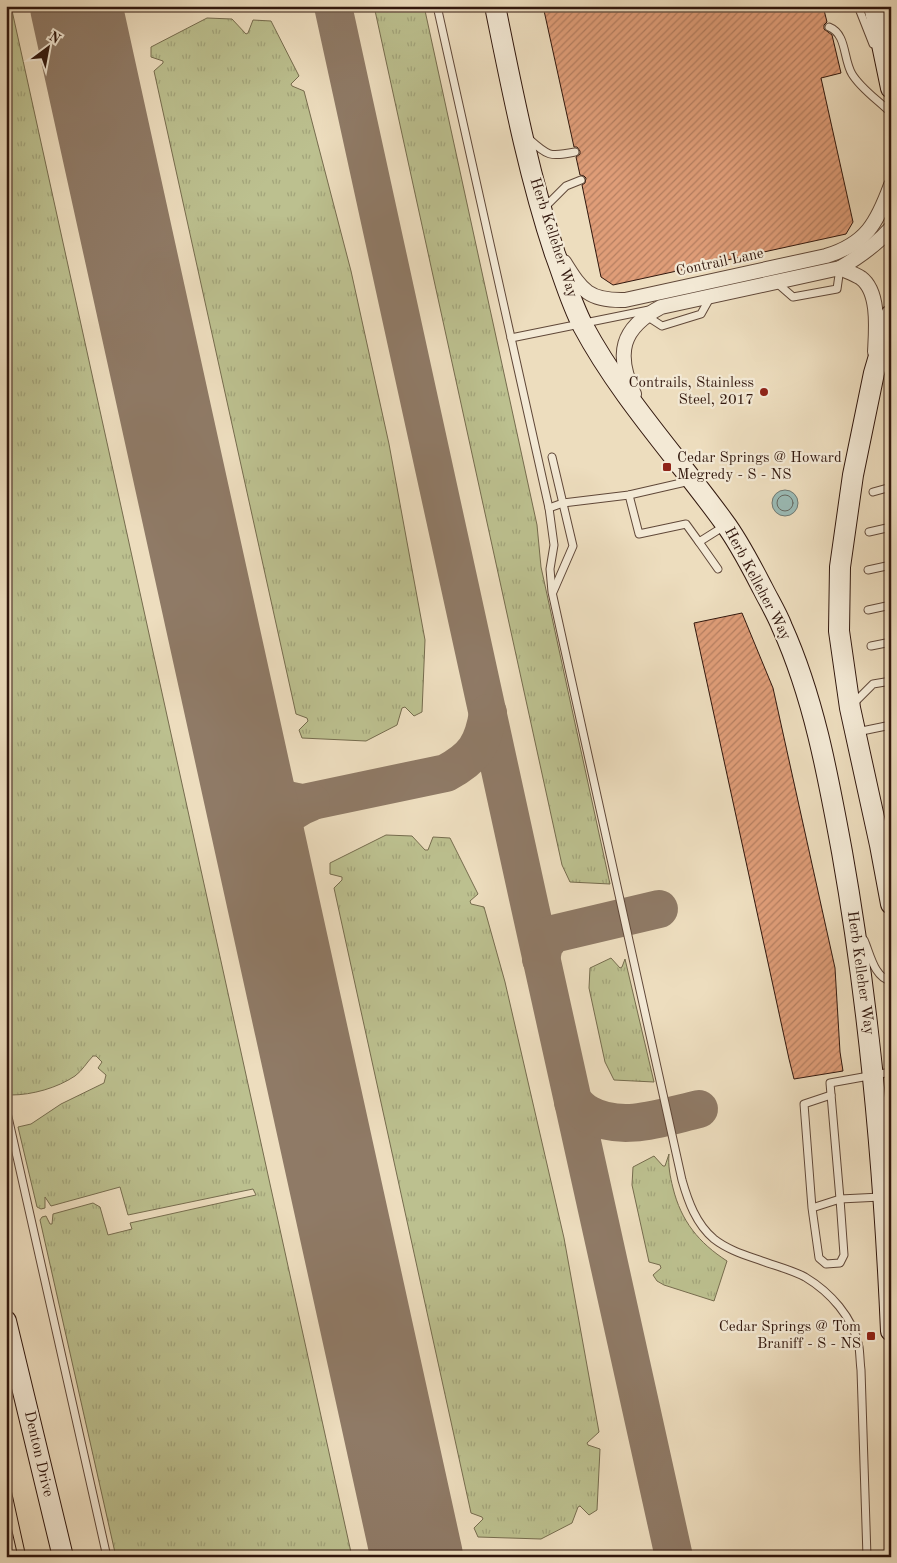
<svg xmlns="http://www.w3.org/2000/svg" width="897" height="1563" font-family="'Old Standard TT',serif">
<defs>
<pattern id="grass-tufts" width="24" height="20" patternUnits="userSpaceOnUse" patternTransform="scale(1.25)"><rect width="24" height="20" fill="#bcc08f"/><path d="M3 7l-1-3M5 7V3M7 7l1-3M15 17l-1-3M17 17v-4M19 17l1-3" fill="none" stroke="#a2a47a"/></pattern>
<pattern id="building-hatch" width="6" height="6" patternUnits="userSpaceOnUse" patternTransform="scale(1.25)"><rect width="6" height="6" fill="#df9d78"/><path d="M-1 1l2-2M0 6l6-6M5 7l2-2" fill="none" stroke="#b57f61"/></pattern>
</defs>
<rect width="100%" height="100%" fill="#edddbe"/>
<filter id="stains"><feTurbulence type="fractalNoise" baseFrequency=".004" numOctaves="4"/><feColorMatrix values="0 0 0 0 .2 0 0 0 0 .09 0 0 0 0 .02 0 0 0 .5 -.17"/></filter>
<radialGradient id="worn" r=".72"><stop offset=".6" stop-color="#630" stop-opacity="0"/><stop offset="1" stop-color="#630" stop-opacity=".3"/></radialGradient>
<g fill="url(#grass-tufts)" stroke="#766c4e">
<path d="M6 6H11L352 1557H116L40 1220 42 1217 46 1216 50 1224H52L53 1214 93 1203 100 1207 108 1235 132 1229 130 1223 256 1195 253 1189 128 1215 120 1187 51 1206 45 1197V1208L41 1209 37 1207 18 1127 31 1124 61 1104 104 1083 106 1075 98 1068 102 1062 96 1056H93C87 1062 82 1071 75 1076 57 1088 32 1095 11 1095L6 1073Z"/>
<path d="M374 6H424L537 525 541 567 610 884 570 882 562 865Z"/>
<path d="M207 18 232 19 246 34 248 33 253 20 271 21 299 76 291 84 292 86 304 91 351 271 389 444 425 640 422 712 414 716 405 707 402 708 397 725 366 741 302 738 299 730 308 721 307 718 296 714 154 71 163 63V61L151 57V47Z"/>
<path d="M386 835 412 836 425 850H428L433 837 450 838 478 894 470 901 471 904 484 907 505 982 564 1238 599 1432 587 1443 588 1445 600 1449 597 1510 589 1515 580 1506 578 1507 572 1523 541 1539 478 1537 474 1528 483 1519 482 1517 471 1513 334 888 342 880V877L330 874V863Z"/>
<path d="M611 958 620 968 622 967 625 959 654 1082 614 1080 605 1062 589 988 590 968Z"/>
<path d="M669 1154C668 1166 670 1176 673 1188 681 1221 699 1243 727 1261L714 1301 664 1285 657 1281 653 1275 661 1268 660 1265 649 1262 632 1185 633 1167 654 1156 663 1166H665Z"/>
</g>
<circle fill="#9abbb6" stroke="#707972" cx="785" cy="503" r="13"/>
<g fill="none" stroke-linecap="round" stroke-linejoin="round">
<circle stroke="#666962" stroke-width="1" cx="785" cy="503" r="8"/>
<g stroke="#8f7a66" stroke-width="38">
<path d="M333 6 528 898 674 1557"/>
<path d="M87 55 90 28 101 6"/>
<path d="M244 768C258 788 278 800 303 803L446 773C474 758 483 745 488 713"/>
<path d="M266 870C266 838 280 813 311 802"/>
<path d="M541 959 544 945 553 934 659 909"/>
<path d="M573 1102C578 1106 583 1112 588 1114 622 1133 664 1117 699 1109"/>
<path d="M414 1545 419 1557"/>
</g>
<path stroke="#8f7a66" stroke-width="92" d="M76 6 417 1557"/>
</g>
<g fill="url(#building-hatch)" stroke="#31170d">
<path d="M543 6H823L827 22 824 25V29L832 35 841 73 821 78 853 222 846 234 613 285 601 277 582 185 585 183 586 178 584 176 580 175 576 157 580 154V151L577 147H574Z"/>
<path d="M742 613 773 688 835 968 840 1052 843 1071 794 1079 789 1059 694 623Z"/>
</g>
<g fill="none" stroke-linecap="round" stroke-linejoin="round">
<g stroke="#604839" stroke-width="9">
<g id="lane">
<path d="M437 6 549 508 554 545 550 569 552 592 682 1180C688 1201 696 1224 714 1239 728 1250 745 1255 762 1261 776 1266 792 1270 805 1277 830 1292 853 1317 859 1347 860 1354 860 1362 861 1370L867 1557"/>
<path d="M858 6 873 44"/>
<path d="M829 27C847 34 843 59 852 74 861 89 878 100 891 113"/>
<path d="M529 139C548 156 549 157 575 152"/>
<path d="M544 208 566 186 581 180"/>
<path d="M777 283 793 297 837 289 840 268"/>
<path d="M645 315 662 326 701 314 711 296"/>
<path d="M511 338 649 310"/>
<path d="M552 457 573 546 553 592"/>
<path d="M873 492 891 487"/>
<path d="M629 495 639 534 686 524 699 542 726 525"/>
<path d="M549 508 563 503 629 495 690 481"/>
<path d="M869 532 891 527"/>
<path d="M699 542 718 569"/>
<path d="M868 570 891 565"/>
<path d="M868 610 891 605"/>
<path d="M871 646 891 642"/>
<path d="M853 704 873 684 891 681"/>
<path d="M857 732 891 725"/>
<path d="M864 940C870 953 874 978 891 981"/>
<path d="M6 1108 107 1557"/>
<path d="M881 1197 840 1199 830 1083 891 1072"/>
<path d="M812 1208 840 1199 844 1255 840 1263 826 1264 819 1258 812 1208 804 1104 831 1095"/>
</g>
</g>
<g stroke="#604839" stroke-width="16">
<g id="street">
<path d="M564 262C582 291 589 301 625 300L826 256C866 244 877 223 891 185"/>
<path d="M840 268C846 271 855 274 861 278 880 292 876 331 875 352"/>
<path d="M634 394C615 354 621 328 661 307L840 268C859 257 876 245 891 228"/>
</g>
</g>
<g stroke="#31170d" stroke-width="22">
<g id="secondary">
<path d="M495 6C512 89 528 173 555 254 564 278 571 303 583 326 621 397 677 457 724 522 739 542 751 566 763 589 769 601 777 614 782 627 814 698 828 776 842 852 870 1010 884 1170 891 1331"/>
<path d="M874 6 891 88"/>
<path d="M891 315 874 373 853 475 840 567 839 631 850 708 880 845 891 904"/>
<path d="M6 1321 63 1557"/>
</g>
</g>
<use href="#lane" stroke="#f3e9d5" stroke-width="7"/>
<use href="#street" stroke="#f3e9d5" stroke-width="14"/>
<use href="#secondary" stroke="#f3e9d5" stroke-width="20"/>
<g stroke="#31170d" stroke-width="1">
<path d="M6 1467 26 1557"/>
<path d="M6 1505 18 1557"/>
</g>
</g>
<g fill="#8f2418" stroke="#f3e9d5" stroke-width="2">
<circle cx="764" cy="392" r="5"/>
<rect x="662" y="462" width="10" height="10" rx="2.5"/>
<rect x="866" y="1331" width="10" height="10" rx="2.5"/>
</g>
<g text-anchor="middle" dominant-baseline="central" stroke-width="4.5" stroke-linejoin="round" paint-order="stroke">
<g font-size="15" fill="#31170d" stroke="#f3e9d5">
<text transform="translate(553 238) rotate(72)">Herb Kelleher Way</text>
<text transform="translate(720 263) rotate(-12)">Contrail Lane</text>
<text transform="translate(757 584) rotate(62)">Herb Kelleher Way</text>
<text transform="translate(860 973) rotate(82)">Herb Kelleher Way</text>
<text transform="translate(38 1454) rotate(77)">Denton Drive</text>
</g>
<g font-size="15" fill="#31170d" stroke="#f3e9d5" text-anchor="end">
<text x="754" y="383">Contrails, Stainless<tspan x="754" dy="17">Steel, 2017</tspan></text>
<text x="677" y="458" text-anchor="start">Cedar Springs @ Howard<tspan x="677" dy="17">Megredy - S - NS</tspan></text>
<text x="861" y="1327">Cedar Springs @ Tom<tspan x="861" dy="17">Braniff - S - NS</tspan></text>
</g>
</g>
<rect width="897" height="1563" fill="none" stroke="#edddbe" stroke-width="25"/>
<rect x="8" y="8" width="882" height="1548" fill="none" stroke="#31170d" stroke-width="2.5"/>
<rect x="12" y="12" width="872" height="1538" fill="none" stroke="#31170d"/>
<g transform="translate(48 48) rotate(32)" stroke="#f3e9d5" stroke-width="4" paint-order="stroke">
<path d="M0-4L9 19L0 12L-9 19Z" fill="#31170d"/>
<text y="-8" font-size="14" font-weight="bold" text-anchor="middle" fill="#31170d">N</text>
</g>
<rect width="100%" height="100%" filter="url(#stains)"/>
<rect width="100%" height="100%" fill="url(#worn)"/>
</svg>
